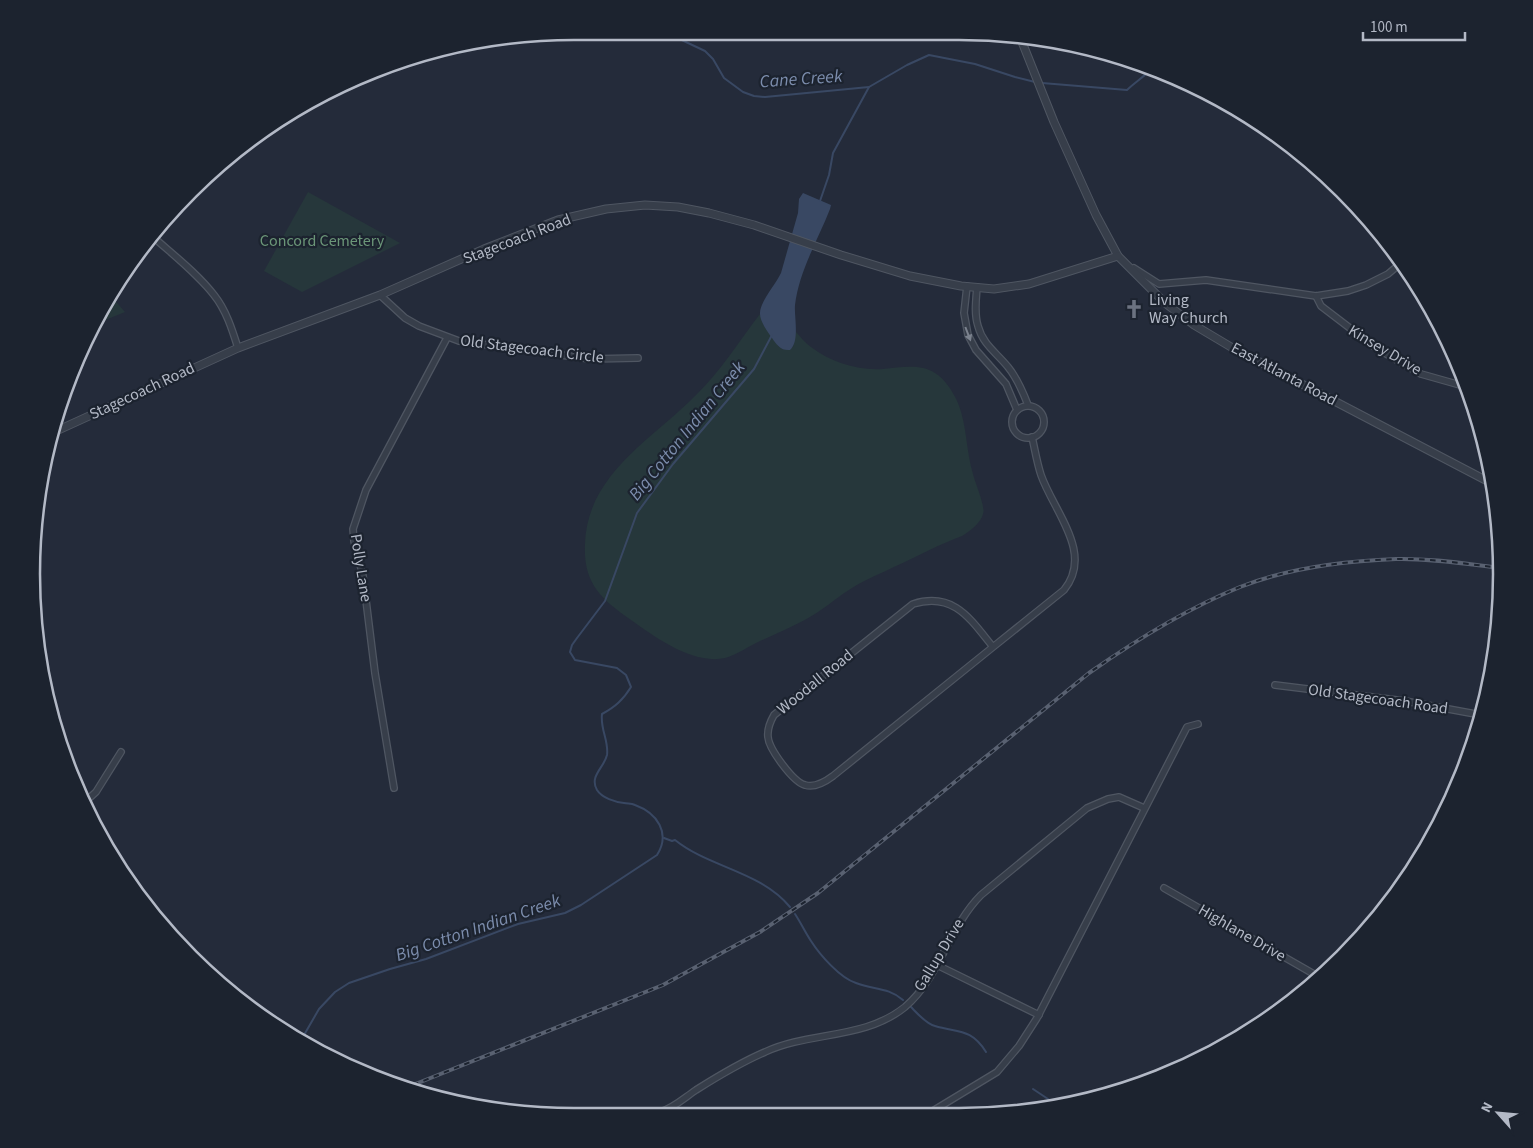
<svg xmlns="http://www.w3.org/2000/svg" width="1533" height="1148" font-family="'Source Sans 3',sans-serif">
<rect width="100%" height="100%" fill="#242b3a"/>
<g fill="#26373b">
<path d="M308 192 400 243 302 292 264 271Z"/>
<path d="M111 296 125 312 93 325Z"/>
<path d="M760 314 763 324 779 347H793L795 331C800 336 805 343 811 347 830 362 859 371 883 369 900 368 919 363 935 373 946 380 953 392 958 403 967 425 966 451 973 474 975 483 986 507 983 514 981 523 970 531 962 536 940 544 918 556 896 566 882 573 866 579 852 588 840 595 829 605 818 612 798 625 777 633 756 643 746 648 736 655 725 658 694 665 656 638 631 620 601 599 583 583 585 544 587 474 653 439 696 395 721 371 739 341 760 314Z"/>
</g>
<path fill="#394863" d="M803 193 831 205 830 209C818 240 799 271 795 305 794 317 800 341 790 350 781 351 777 345 772 338 768 332 760 322 760 314 759 303 776 284 781 273L798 213 799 199Z"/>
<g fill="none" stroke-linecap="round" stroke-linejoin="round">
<g stroke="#394863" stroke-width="2">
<path d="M637 31 650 35 669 34 705 51 713 59 724 78 743 92 754 96 765 97 869 87"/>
<path d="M1042 83 1127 90C1135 82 1144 77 1151 69"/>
<path d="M820 201 829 175 833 153 869 87 907 65 929 55 975 64 1015 77 1035 82"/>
<path d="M664 838 672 841 675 840C710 868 760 871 790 907"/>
<path d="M795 914C801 923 805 932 811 941 820 955 840 978 856 983 874 990 888 987 903 1000"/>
<path d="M910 1006C917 1013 926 1024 935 1026 958 1033 971 1028 986 1052"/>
<path d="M300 1042 319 1009 335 992 349 983 390 969 426 959 518 924 565 913 581 905 657 855C671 833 657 813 635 805 631 803 628 804 624 803 615 802 602 798 597 790 589 776 604 768 607 755 609 741 600 729 602 714 615 707 623 700 631 687L626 675 617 668 575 660 570 652 572 645 577 638 605 601 637 513 673 464 754 369 772 335"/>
<path d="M1033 1089 1057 1105"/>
</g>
<g stroke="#4f5662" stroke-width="8">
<g id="minor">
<path d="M151 235C172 254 196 272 214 295 226 310 232 329 238 348"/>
<path d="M1134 268 1159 284 1206 280 1316 296 1348 291 1366 285 1388 274 1402 262"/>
<path d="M967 286 964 313 968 335 976 350 1006 384 1017 410"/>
<path d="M977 287C976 300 974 314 978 326 983 345 997 353 1008 367 1017 378 1023 392 1028 405"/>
<path d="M380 295 405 318 419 326 459 341 590 359 638 358"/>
<path d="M1316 296 1321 306 1376 348 1421 374 1467 387"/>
<circle cx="1028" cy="422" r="16"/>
<path d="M993 647 833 776C825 782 815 788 805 785 793 782 769 749 768 737 767 729 770 722 774 715L913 604C954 591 971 620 993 647L1064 590C1094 553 1054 512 1041 475 1037 463 1035 450 1032 437"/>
<path d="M1275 685 1405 701 1481 715"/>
<path d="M394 788 375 673 363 576 354 541 353 529 366 490 447 338"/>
<path d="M86 801 96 792 121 752"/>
<path d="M1164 888 1319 977"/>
<path d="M937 965 1039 1015"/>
<path d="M660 1112C674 1108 684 1098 696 1090 715 1078 744 1061 765 1052 810 1031 864 1040 905 1007 940 977 949 927 981 895L1087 808 1108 799 1119 797 1144 808"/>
<path d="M931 1112 997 1072 1019 1046 1037 1018 1187 727 1198 724"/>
</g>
</g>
<g stroke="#4f5662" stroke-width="9">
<g id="tertiary">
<path d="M1020 37 1054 122 1096 215 1118 256 1165 303 1194 325 1231 347 1493 484"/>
<path d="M54 432 238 348 380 295 484 249 558 220 606 209 645 205 678 207 709 213 754 225 841 255 910 276 961 286 994 289 1029 284 1118 256"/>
</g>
</g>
<use href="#minor" stroke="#373e4a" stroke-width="5.5"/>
<use href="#tertiary" stroke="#373e4a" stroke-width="7"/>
<g stroke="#596171" stroke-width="4">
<path id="rail" d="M403 1089 663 985 760 932 818 893 1089 673C1136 640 1186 609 1240 587 1288 568 1344 561 1396 559 1430 558 1467 564 1501 568"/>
</g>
<use href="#rail" stroke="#1c232f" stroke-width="2" stroke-dasharray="5.5" stroke-linecap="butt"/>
</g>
<defs><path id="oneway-solid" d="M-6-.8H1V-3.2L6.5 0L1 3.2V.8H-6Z" transform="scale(1.25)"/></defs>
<use fill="#7b828e" href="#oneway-solid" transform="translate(968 334) rotate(69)"/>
<defs>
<g id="church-bare" transform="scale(1.5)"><path d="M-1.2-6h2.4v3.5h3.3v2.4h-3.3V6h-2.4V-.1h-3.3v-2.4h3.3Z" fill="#6b7280" stroke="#1c232f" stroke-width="2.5" paint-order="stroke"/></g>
</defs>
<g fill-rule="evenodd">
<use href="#church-bare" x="1134" y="309"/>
</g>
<g text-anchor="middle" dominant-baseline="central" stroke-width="4.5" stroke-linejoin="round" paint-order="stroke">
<g font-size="16" fill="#b3b9c6" stroke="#1c232f">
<text transform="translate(517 239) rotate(-21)">Stagecoach Road</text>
<text transform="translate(532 349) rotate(7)">Old Stagecoach Circle</text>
<text transform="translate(1385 350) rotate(31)">Kinsey Drive</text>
<text transform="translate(1284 374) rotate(28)">East Atlanta Road</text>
<text transform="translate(142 391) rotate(-25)">Stagecoach Road</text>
<text transform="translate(361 568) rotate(81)">Polly Lane</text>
<text transform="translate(815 682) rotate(-39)">Woodall Road</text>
<text transform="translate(1378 699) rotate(8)">Old Stagecoach Road</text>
<text transform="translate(1242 933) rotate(30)">Highlane Drive</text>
<text transform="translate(939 955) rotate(-59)">Gallup Drive</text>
</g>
<g font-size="16" fill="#6b9678" stroke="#1c232f">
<text x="322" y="241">Concord Cemetery</text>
</g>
<g font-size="16" fill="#b3b9c6" stroke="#1c232f" text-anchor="start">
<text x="1149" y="300">Living<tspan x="1149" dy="18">Way Church</tspan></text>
</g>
<g font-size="18" font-style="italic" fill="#7c8dad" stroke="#1c232f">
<text transform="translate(801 79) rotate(-4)">Cane Creek</text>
<text transform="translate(687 431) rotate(-51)">Big Cotton Indian Creek</text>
<text transform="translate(478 928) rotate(-19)">Big Cotton Indian Creek</text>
</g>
</g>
<path d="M0 0H1533V1148H0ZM574 40H959A534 534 0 0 1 1493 574V574A534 534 0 0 1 959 1108H574A534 534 0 0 1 40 574V574A534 534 0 0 1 574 40Z" fill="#1c232f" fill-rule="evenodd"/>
<path fill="none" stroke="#b3b9c6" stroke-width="2.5" d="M574 40H959A534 534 0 0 1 1493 574V574A534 534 0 0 1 959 1108H574A534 534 0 0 1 40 574V574A534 534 0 0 1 574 40Z"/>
<g transform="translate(1498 1113) rotate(297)" stroke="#1c232f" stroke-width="4" paint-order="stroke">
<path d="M0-4L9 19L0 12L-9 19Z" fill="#b3b9c6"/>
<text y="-8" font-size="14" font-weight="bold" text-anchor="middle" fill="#b3b9c6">N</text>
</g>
<path d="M1363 32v8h102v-8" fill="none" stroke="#b3b9c6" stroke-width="2.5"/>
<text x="1370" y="32" font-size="15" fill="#b3b9c6" stroke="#1c232f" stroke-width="4" paint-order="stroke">100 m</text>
</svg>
